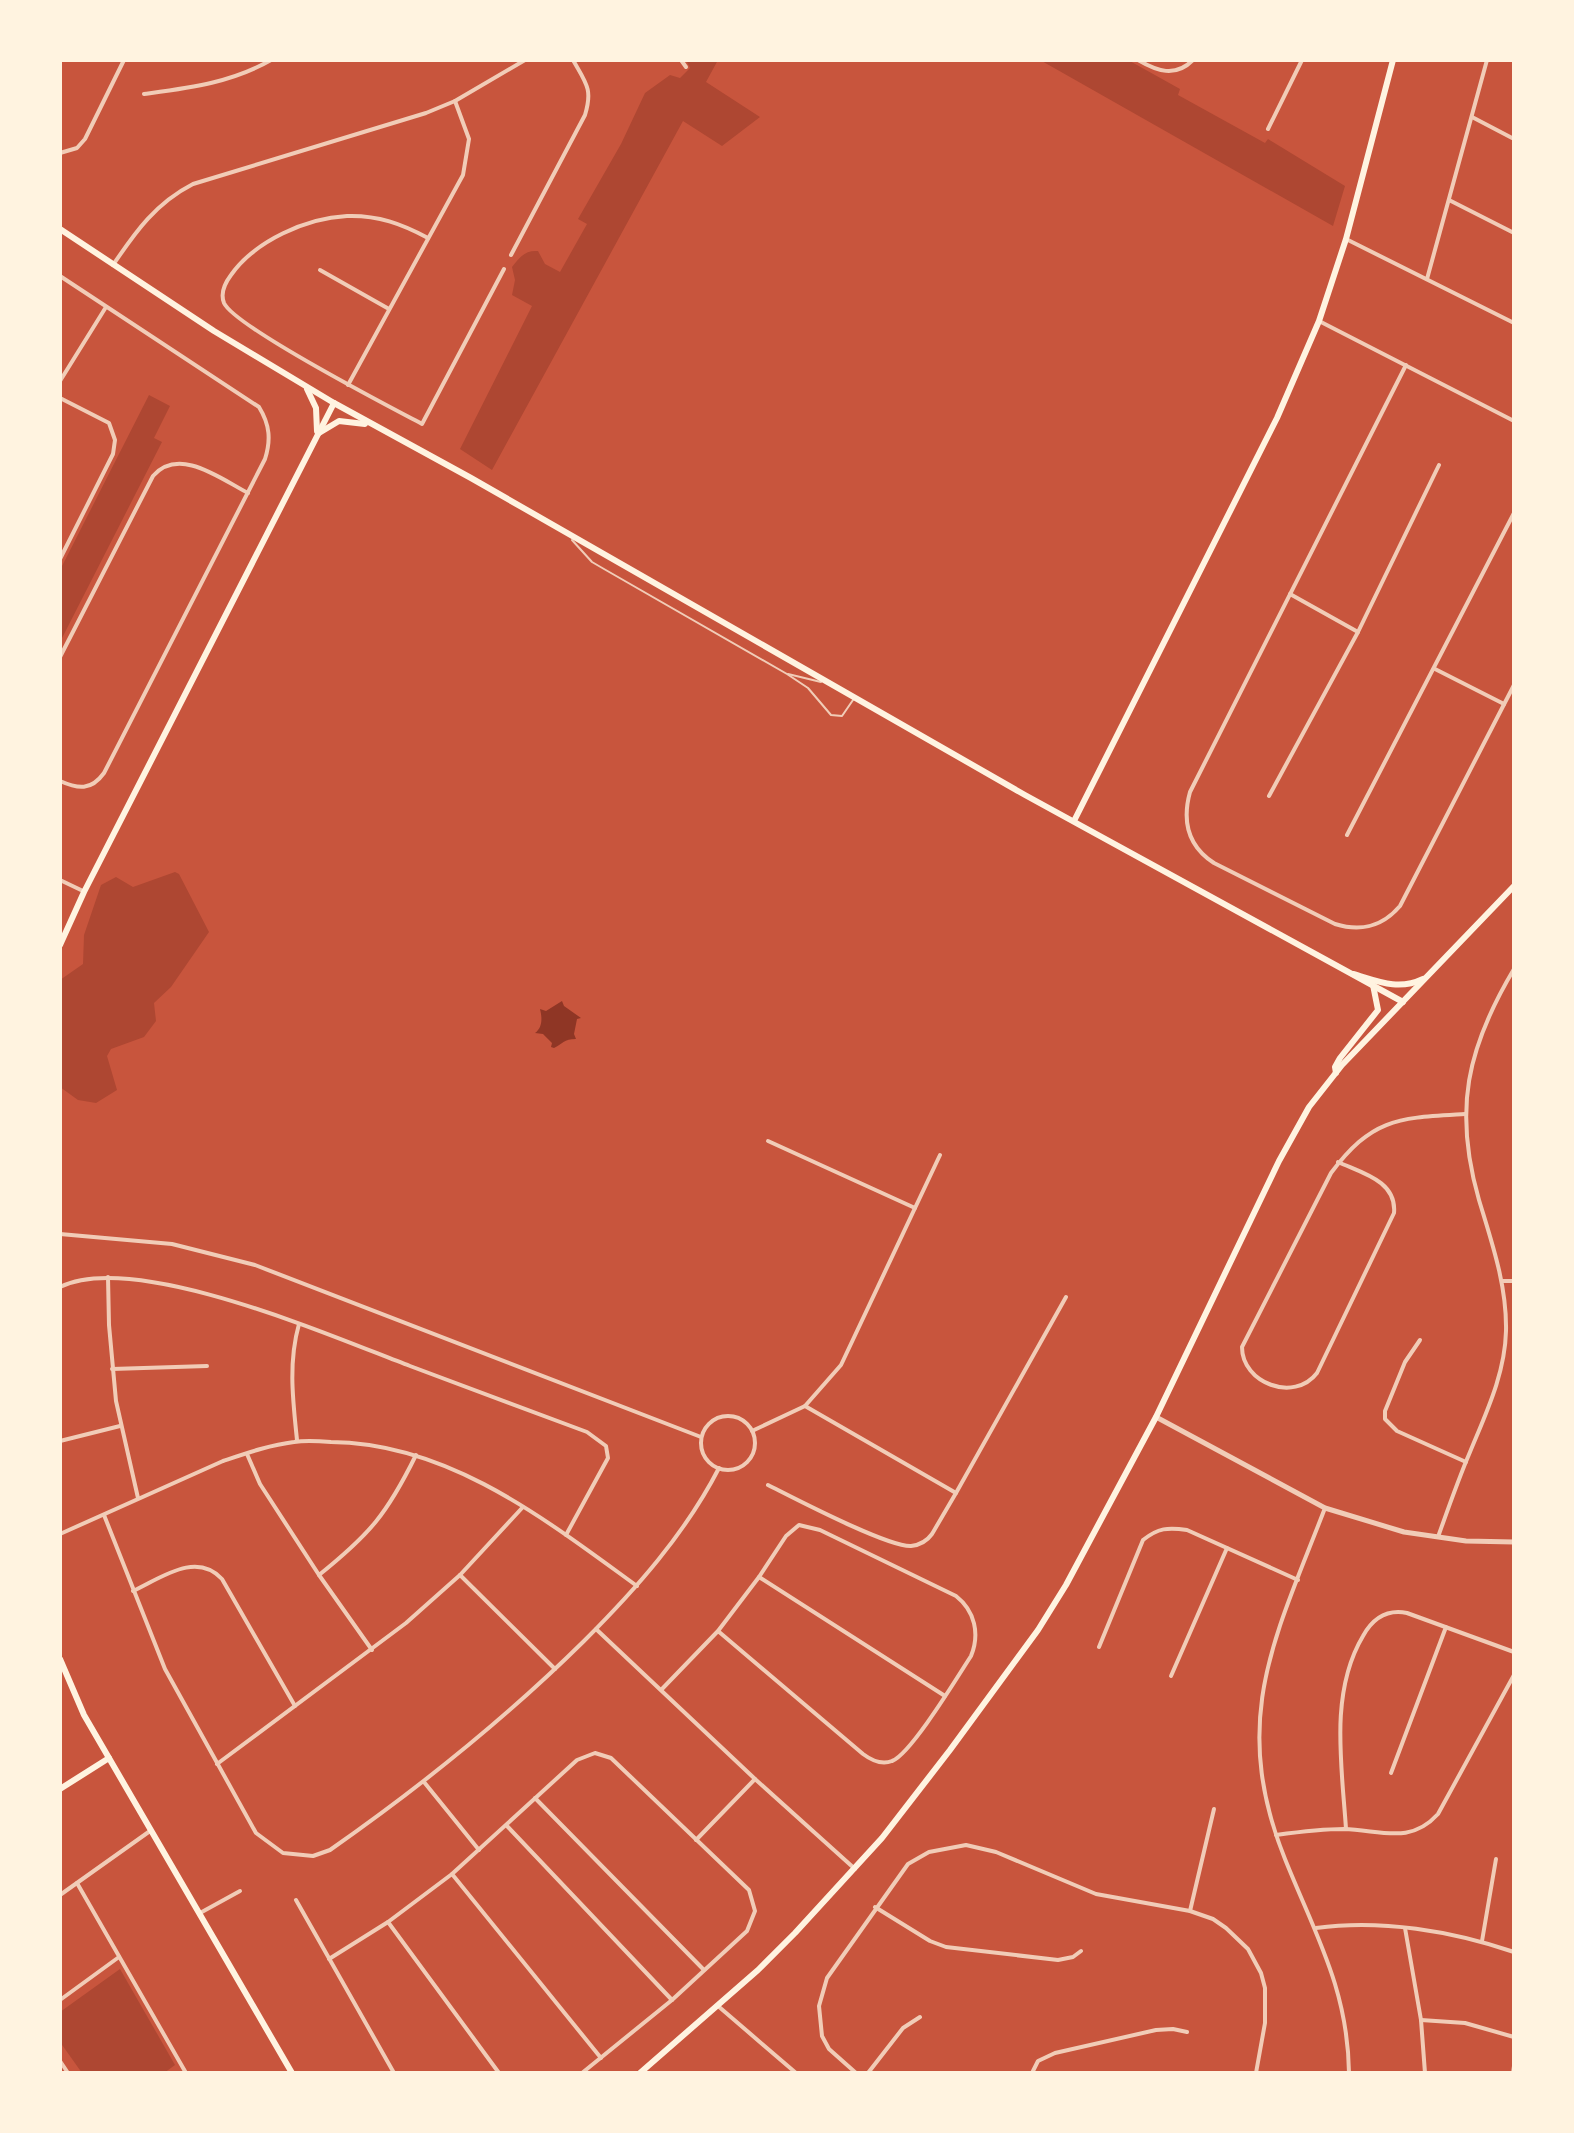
<svg xmlns="http://www.w3.org/2000/svg" width="1574" height="2133" font-family="'DM Sans',sans-serif">
<rect width="100%" height="100%" fill="#c8553d"/>
<g fill="#ae4732">
<path d="M686 60H718L706 82 760 117 722 146 683 121 492 470 460 449 532 306 512 295 515 280 512 267C520 257 525 250 538 251L545 264 560 272 587 224 578 219 621 144 645 93 670 75 680 78 690 68Z"/>
<path d="M1040 60H1128L1180 89 1178 95 1265 143 1268 139 1345 186 1333 226Z"/>
<path d="M149 395 170 406 154 438 162 442 60 642V570Z"/>
<path d="M175 872 179 874 209 932 171 987 154 1003 156 1021 144 1037 111 1049 107 1056 117 1090 96 1103 78 1100 60 1087V980L83 964 84 935 101 885 116 877 133 887Z"/>
<path d="M120 1969 175 2065 164 2073H82L60 2042V2012Z"/>
</g>
<path fill="#8f3625" d="M562 1001 564 1006 581 1018 577 1019 574 1034 576 1039C564 1039 562 1044 554 1048L551 1047 552 1043 543 1034 535 1033C543 1027 542 1017 540 1009L546 1011Z"/>
<g fill="none" stroke-linecap="round" stroke-linejoin="round">
<g stroke="#f1ccb7" stroke-width="2">
<path d="M572 540 592 562 604 569 787 674 808 688 831 715 842 716 853 700"/>
<path d="M788 674 821 682"/>
</g>
<g stroke="#f1ccb7" stroke-width="4">
<path d="M681 60 686 67"/>
<path d="M1138 60C1157 71 1175 78 1193 60"/>
<path d="M144 94C188 88 231 83 271 60"/>
<path d="M1472 117 1514 139"/>
<path d="M1268 129 1302 60"/>
<path d="M60 153 77 148 85 139 124 60"/>
<path d="M1449 200 1514 233"/>
<path d="M428 238C402 224 378 215 347 216 306 218 255 241 231 275 225 283 220 293 224 303 235 327 390 407 422 424L504 269"/>
<path d="M1346 239 1514 323"/>
<path d="M511 255 585 115C593 89 586 83 573 60"/>
<path d="M113 265C136 231 156 203 193 184L426 113 455 101 525 60"/>
<path d="M320 270 389 309"/>
<path d="M60 276 259 407C270 425 271 440 265 459L104 773C91 791 78 789 60 781"/>
<path d="M1427 279 1487 60"/>
<path d="M1319 321 1514 421"/>
<path d="M1406 365 1190 792C1182 821 1188 846 1214 863L1335 924C1361 932 1382 927 1400 906L1514 685"/>
<path d="M60 381 106 307"/>
<path d="M348 385 463 175 469 139 455 101"/>
<path d="M60 398 109 423 115 440 113 454 60 559"/>
<path d="M1290 594 1358 632"/>
<path d="M60 657 153 476C179 446 221 479 248 493"/>
<path d="M1435 669 1504 704"/>
<path d="M1269 796 1358 632 1439 465"/>
<path d="M1347 835 1514 513"/>
<path d="M60 880 83 891"/>
<path d="M768 1141 915 1208"/>
<path d="M1338 1162C1362 1173 1397 1181 1394 1213L1317 1373C1294 1403 1242 1383 1242 1347L1331 1173C1373 1117 1399 1118 1465 1114"/>
<path d="M60 1234 172 1244 255 1265 701 1437"/>
<path d="M108 1277 109 1325 116 1401 138 1498"/>
<path d="M1502 1281H1514"/>
<path d="M60 1287C135 1250 333 1337 410 1366 469 1388 528 1410 587 1432L606 1446 608 1458 566 1535"/>
<path d="M1420 1340 1405 1362 1385 1411V1419L1397 1431 1466 1462"/>
<path d="M112 1369 207 1366"/>
<path d="M805 1406 956 1493 1066 1297"/>
<circle cx="728" cy="1443" r="27"/>
<path d="M752 1431 805 1406 841 1365 940 1155"/>
<path d="M297 1440C293 1401 288 1363 299 1324"/>
<path d="M60 1441 120 1426"/>
<path d="M247 1454 260 1484 319 1575C370 1534 387 1514 416 1455"/>
<path d="M768 1485C794 1498 887 1547 911 1546 920 1545 927 1541 932 1534L956 1493"/>
<path d="M1325 1508C1275 1638 1229 1719 1285 1859 1315 1934 1348 1989 1349 2073"/>
<path d="M104 1515 165 1669 256 1833 283 1853 313 1856 330 1850C420 1787 506 1718 584 1641 636 1589 685 1534 719 1468"/>
<path d="M60 1534 223 1461C247 1453 270 1445 294 1442 306 1440 319 1441 331 1442 449 1443 546 1520 637 1586"/>
<path d="M1438 1537C1448 1509 1458 1480 1470 1452 1486 1413 1505 1374 1506 1331 1507 1286 1492 1243 1479 1200 1453 1110 1467 1048 1514 969"/>
<path d="M319 1575 372 1650"/>
<path d="M460 1575 555 1669"/>
<path d="M759 1577 945 1696"/>
<path d="M133 1591C161 1578 196 1551 222 1579L295 1706"/>
<path d="M596 1629 755 1779 855 1869"/>
<path d="M1099 1647 1143 1540C1158 1528 1168 1527 1187 1530L1298 1580"/>
<path d="M1171 1676 1227 1548"/>
<path d="M662 1689 718 1631 759 1577 786 1536 799 1525 820 1530 956 1596C975 1611 980 1634 971 1656 958 1676 911 1754 892 1761 882 1765 871 1760 863 1754L718 1631"/>
<path d="M217 1764 406 1623 460 1575 522 1508"/>
<path d="M1391 1773 1446 1627"/>
<path d="M424 1782 479 1850"/>
<path d="M535 1798 703 1969"/>
<path d="M507 1826 672 2000"/>
<path d="M1346 1829C1342 1767 1329 1693 1363 1636 1373 1618 1387 1609 1407 1613L1514 1652"/>
<path d="M1276 1835C1298 1832 1321 1829 1344 1829 1381 1830 1410 1845 1438 1814L1514 1675"/>
<path d="M696 1840 755 1779"/>
<path d="M452 1874 601 2058"/>
<path d="M77 1883 186 2073"/>
<path d="M60 1895 150 1831"/>
<path d="M296 1900 394 2073"/>
<path d="M875 1907 930 1941 946 1947 1058 1960 1073 1957 1081 1951"/>
<path d="M1190 1911 1214 1809"/>
<path d="M200 1913 240 1891"/>
<path d="M388 1922 499 2073"/>
<path d="M1316 1928C1381 1919 1452 1931 1514 1952"/>
<path d="M1405 1928 1421 2020 1425 2073"/>
<path d="M1482 1941 1496 1859"/>
<path d="M329 1959 388 1922 452 1874 577 1760 595 1753 611 1758 749 1890 755 1911 747 1931 672 2000 582 2073"/>
<path d="M60 2000 119 1957"/>
<path d="M718 2006 796 2073"/>
<path d="M1421 2020 1465 2023 1514 2037"/>
<path d="M60 2061 68 2073"/>
<path d="M856 2073 829 2049 822 2036 819 2006 827 1978 908 1864 929 1852 966 1845 996 1852 1096 1894 1190 1911 1213 1919 1226 1928 1248 1949 1261 1973 1265 1988V2023L1256 2073"/>
<path d="M868 2073 903 2028 920 2017"/>
<path d="M1032 2073 1038 2061 1055 2053 1156 2030 1173 2029 1187 2032"/>
<path d="M1513 2073 1514 2066"/>
</g>
<path stroke="#f1ccb7" stroke-width="5" d="M1156 1417 1325 1508 1404 1532 1466 1541 1514 1542"/>
<g stroke="#fff3e0" stroke-width="6">
<path d="M60 229 214 331 334 403 471 478 1025 795 1403 1002"/>
<path d="M307 389 316 408 317 431"/>
<path d="M319 433 339 421 365 424"/>
<path d="M1074 821 1277 418 1319 321 1346 239 1393 60"/>
<path d="M60 945 84 892 334 403"/>
<path d="M1336 1073 1335 1067 1340 1058 1378 1010 1373 985"/>
<path d="M60 1659 84 1715 292 2073"/>
<path d="M60 1789 109 1758"/>
</g>
<g stroke="#fff3e0" stroke-width="6">
<path d="M1353 974C1377 981 1398 991 1423 979"/>
<path d="M640 2073 758 1970 795 1933 882 1838 950 1750 1038 1630 1066 1585 1156 1417 1279 1161 1309 1107 1342 1065 1514 886"/>
</g>
</g>
<rect width="1574" height="2133" fill="none" stroke="#fff3e0" stroke-width="124"/>
</svg>
